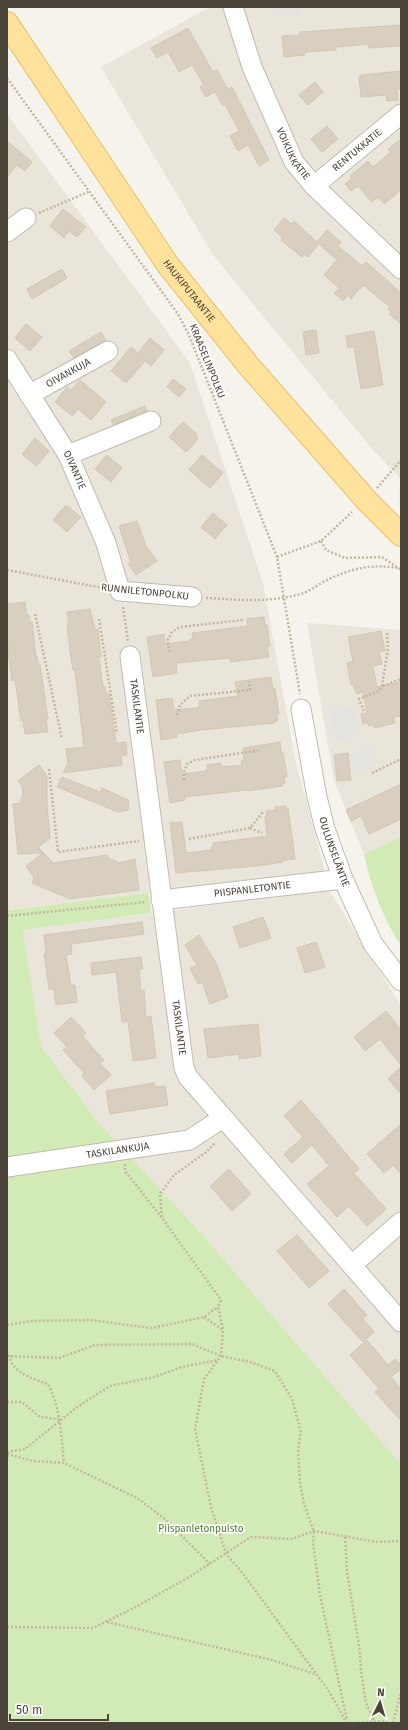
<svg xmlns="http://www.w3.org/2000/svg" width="408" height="1730" font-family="'Fira Sans',sans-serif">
<rect width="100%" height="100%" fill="#f6f3ec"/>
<g fill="#eae5da">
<path d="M210 7H401V479L372 449 213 255 101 67Z"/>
<path d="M7 114 190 363 263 583 295 759 325 872 8 910Z"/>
<path d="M307 623 401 630V837L364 854 334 780Z"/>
<path d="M329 890 401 1006V1464L199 1231 97 1121 41 1046 23 930Z"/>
</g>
<g fill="#d2eab5">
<path d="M401 837V945C383 920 370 883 364 854Z"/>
<path d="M149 893 151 913 23 930 41 1046 97 1121 199 1231 401 1464V1723H7V895L9 910Z"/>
</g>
<g fill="#e5e3e0">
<path d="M267 7H299V14L278 16Z"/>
<path d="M355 706 361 736 336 740 330 711Z"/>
<path d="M372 745 379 763 352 776 349 755Z"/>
</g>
<g fill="#d8cfc1" stroke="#d3c7b4">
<path d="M401 25V46L369 48V44L348 46 336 47V50L305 52V55L284 57 282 36 300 35V32Z"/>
<path d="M188 28 213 72 217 70 228 89 232 87 269 160 259 166 248 145 238 151 230 136 239 131 225 104 223 106 215 92 206 97 200 87 204 85 192 65 179 72 168 52 157 58 151 48Z"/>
<path d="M401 71V89H397L398 100 387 101 386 95 361 97 359 77H361V75Z"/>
<path d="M315 82 323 92 308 105 299 95Z"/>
<path d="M327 126 338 139 322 152 311 139Z"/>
<path d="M401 139V190L384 204 378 197 372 202 358 186 351 191 345 184 352 178 350 176 368 161 373 167 391 152 388 149Z"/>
<path d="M7 141 32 162 25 171 17 165 7 177Z"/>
<path d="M63 209 86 227 77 237 69 231 64 238 50 226Z"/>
<path d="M284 218 291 224 294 221 317 242 327 230 341 242 338 246 362 266 366 262 388 281 401 293V324L389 314 391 312 388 309 390 307 363 285 351 299 348 295 343 301 334 293 339 288 324 275 337 260 319 244 308 257 303 254 302 257 281 240 283 238 274 230Z"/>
<path d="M62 269 67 278 32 299 27 289Z"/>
<path d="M26 324 42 337 30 351 15 338Z"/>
<path d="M316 330 319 353 306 355 303 332Z"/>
<path d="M374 331 383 385 361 389 354 347 348 348 346 336Z"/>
<path d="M101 332 106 341 74 358 69 351Z"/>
<path d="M150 338 164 350 151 366 145 361 126 383 111 371 131 347 138 353Z"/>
<path d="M173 379 186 389 179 397 167 387Z"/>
<path d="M80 380 106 402 91 420 78 409 72 416 55 402 67 387 71 390Z"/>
<path d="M145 406 147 411 113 425 111 420Z"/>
<path d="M183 422 197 434 196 436 198 439 186 452 169 437Z"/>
<path d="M35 438 49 451 36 466 22 454Z"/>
<path d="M107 455 122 468 111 482 95 469Z"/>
<path d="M202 455 223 473 210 488 189 470Z"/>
<path d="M66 505 81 517 67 532 53 520Z"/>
<path d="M213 513 227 525 215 539 201 527Z"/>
<path d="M137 521 146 546 157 561 136 575 128 564 131 563 119 526Z"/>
<path d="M25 602 27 615H29L30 623 32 622 36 656H37L38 664H40L48 719H46L48 732 25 734 23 720 21 721 15 680 12 681 8 652 7 604Z"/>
<path d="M90 609 95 629H98L101 657H99L103 687 105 686 106 694 109 693 116 743 126 742 127 755 121 756 122 765 63 773 68 763 66 749 84 747 75 670H73L70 652 67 624 69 623 67 612Z"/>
<path d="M264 617 265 626 267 625 270 646H267L269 657 231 662 230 658 176 663 177 673 153 677 147 637 164 634 165 644 190 641V639L193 638 192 633 248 626 247 619Z"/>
<path d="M381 631 385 651 379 652 382 664 373 666 377 687 401 682V716L394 717 395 723 374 728V725L369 726 368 723 363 724 361 714 367 713 363 692 357 694 353 685H351L347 663 353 661 348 637Z"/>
<path d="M271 677 273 689 275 688 279 714H277L278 720 275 721V723L201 730 176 734 177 737 161 740 156 700 172 698 174 710 196 708 200 706 199 701 238 696 235 682Z"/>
<path d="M280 742 281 752H283L287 777H284L285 783 282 784 283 786 248 791 247 790 184 797 185 800 170 803 164 762 180 760 182 774 205 771 208 769 207 765 221 763 222 767 242 765 241 761 244 760 243 748Z"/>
<path d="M348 753 351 780 337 781 334 755Z"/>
<path d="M39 765 47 776V804L50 838 38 847 53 863 107 855V857L119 863 135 859 139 890 70 899 32 883 34 878 26 866 43 853 18 854 13 804 20 803 23 795 22 786 18 781Z"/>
<path d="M62 777 100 792 102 788 128 800 129 810 118 812 57 787Z"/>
<path d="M401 784V819L369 834 361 816 351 821 346 810Z"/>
<path d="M286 806V809L288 808 295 859 283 860V862L257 866 176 873 170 823 182 822 186 853 212 850 211 847H214L213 843 267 836 265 816H267L266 811 276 810 275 807Z"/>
<path d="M263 917 271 938 240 948 233 927Z"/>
<path d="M142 922 144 934 71 944 72 954 66 955 71 985H75L77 1002 56 1005 54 989H49L44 954 46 953 44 935Z"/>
<path d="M199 935 217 965 228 997 210 1004 202 982 198 984 190 968 197 965 185 945Z"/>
<path d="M316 942 325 967 305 973 297 948Z"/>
<path d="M141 957 143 969H139L141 991 144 990 146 1017 151 1016 156 1058 133 1061 128 1021 122 1022 116 972 92 975 91 963Z"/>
<path d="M386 1011 401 1030V1065L380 1039 365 1051 354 1037Z"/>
<path d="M71 1017 86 1033 82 1036 104 1060 100 1063 111 1075 94 1090 82 1076 84 1073 63 1050 67 1047 54 1033Z"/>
<path d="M258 1024 261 1056 239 1059V1054L208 1058 204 1029Z"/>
<path d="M401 1067V1094L388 1079Z"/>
<path d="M154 1083 155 1087 165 1086 168 1105 110 1114 106 1091Z"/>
<path d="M301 1100 359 1169 354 1173 386 1209 367 1226 349 1206 337 1217 307 1184 329 1166 312 1145 292 1163 284 1154 303 1137 284 1116Z"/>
<path d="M401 1124V1174L393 1165 384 1173 367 1154Z"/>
<path d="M229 1169 251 1194 232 1211 210 1186Z"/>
<path d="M297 1235 329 1271 309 1288 277 1251Z"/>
<path d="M344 1289 367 1315 363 1319 374 1332 363 1342 328 1304Z"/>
<path d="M367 1340 388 1365 395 1359 401 1365V1369L391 1377 401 1389V1421L375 1392 379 1389 350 1355Z"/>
</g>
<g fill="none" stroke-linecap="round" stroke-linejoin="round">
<g stroke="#c2bbae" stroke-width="21">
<g id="minor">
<path id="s1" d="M233 7 252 67 294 162 314 186 401 269"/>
<path id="s2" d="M314 186 401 114"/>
<path d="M7 232 26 218"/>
<path id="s3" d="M7 359 68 455 106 543 120 591 192 597"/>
<path id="s4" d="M29 395 108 351"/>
<path d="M68 455 151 421"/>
<path id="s5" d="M130 656 184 1068 188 1077 401 1322"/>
<path id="s6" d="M301 709 317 797 325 829 343 879 373 944 401 981"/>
<path id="s7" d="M161 900 343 879"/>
<path id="s8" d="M7 1167 189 1140 223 1118"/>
<path d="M352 1265 401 1222"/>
</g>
</g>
<g stroke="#e6c16a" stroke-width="24">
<g id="major">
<path id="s9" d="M7 23 168 265 248 365 368 502 401 535"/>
</g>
</g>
<g stroke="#c4b79f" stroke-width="2.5" stroke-dasharray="2 2" stroke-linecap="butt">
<path d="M7 78 178 314 189 335 277 557 300 694"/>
<path d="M39 213 88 192"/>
<path d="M377 488 401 460"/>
<path d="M401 490V503"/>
<path d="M321 541 326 550 345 558 382 557 401 570"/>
<path d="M277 557 321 541 352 512"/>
<path d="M7 570 103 588"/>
<path d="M206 598C239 600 272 603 304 593 311 590 318 585 325 581 352 568 369 564 399 568"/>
<path d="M123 607 128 641"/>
<path d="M35 614 62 739"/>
<path d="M99 619 117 734"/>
<path d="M170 652 167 641 172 632 180 627 243 620"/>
<path d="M383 686 401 679"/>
<path d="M364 711 359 699 379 691 382 686 388 648 387 633"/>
<path d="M177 715 180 705 190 696 250 690 249 681"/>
<path d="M49 769 58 852 139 841"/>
<path d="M372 773 401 759"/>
<path d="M184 780V772L187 764 195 760 261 750"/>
<path d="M250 828 262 833"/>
<path d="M189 839 250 828 263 812"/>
<path d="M7 916 146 902"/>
<path d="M125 1164V1171L162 1218 221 1300 218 1307 223 1330 221 1356 204 1379 195 1429 211 1507 226 1554 241 1571 328 1690 347 1723"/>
<path d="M162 1217 160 1194 174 1175 205 1153 215 1143"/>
<path d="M204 1317 223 1330"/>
<path d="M7 1325 32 1321 90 1320 152 1328 204 1317 218 1307"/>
<path d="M9 1355C12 1373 33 1379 48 1384 61 1409 61 1436 64 1463"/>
<path d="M7 1356 59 1358 95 1345 192 1344 221 1356 250 1362 275 1371 292 1399 301 1432 298 1449 300 1483 304 1504 314 1531 313 1543 320 1595 347 1720"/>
<path d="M7 1402H22L40 1417 59 1419"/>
<path d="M7 1452 25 1449 77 1407 110 1386 154 1377 182 1367 218 1360"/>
<path d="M7 1454 33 1461 64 1463 137 1498 166 1520 210 1564"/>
<path d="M345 1537 347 1571 360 1652 361 1671 366 1703 374 1721"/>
<path d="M107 1622 272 1660 315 1674"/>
<path d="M7 1627 93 1628 132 1609 186 1579 251 1537 291 1539 314 1531 377 1542 401 1541"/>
<path d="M354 1723 386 1721 388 1723"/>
<path d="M393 1723 401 1692"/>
</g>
<use href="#minor" stroke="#fff" stroke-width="19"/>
<use href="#major" stroke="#ffe39c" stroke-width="22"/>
</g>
<g text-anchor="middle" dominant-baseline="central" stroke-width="3.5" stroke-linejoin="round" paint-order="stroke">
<g font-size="10" fill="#4b4439" stroke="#fff">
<text stroke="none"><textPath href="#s2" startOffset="56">RENTUKKATIE</textPath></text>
<text stroke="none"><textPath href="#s1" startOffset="159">VOIKUKKATIE</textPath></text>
<text stroke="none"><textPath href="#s9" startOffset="324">HAUKIPUTAANTIE</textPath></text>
<text transform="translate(207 361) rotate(68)">KRAASELINPOLKU</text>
<text stroke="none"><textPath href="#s4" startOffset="45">OIVANKUJA</textPath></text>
<text stroke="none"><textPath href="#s3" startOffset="130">OIVANTIE</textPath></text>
<text transform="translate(145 592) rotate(6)">RUNNILETONPOLKU</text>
<text stroke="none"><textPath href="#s5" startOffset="51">TASKILANTIE</textPath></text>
<text stroke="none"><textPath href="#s6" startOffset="147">OULUNSELÄNTIE</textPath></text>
<text stroke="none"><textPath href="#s7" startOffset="92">PIISPANLETONTIE</textPath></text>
<text stroke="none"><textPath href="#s5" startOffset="375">TASKILANTIE</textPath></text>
<text stroke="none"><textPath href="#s8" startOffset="112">TASKILANKUJA</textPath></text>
</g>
<g font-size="10" fill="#4a7f2a" stroke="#fff">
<text x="201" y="1529">Piispanletonpuisto</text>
</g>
</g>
<rect width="408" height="1730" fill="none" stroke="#4b4439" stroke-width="16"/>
<g transform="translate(380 1702) rotate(5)" stroke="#ffffff" stroke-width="3" paint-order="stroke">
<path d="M0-3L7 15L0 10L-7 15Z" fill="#4b4439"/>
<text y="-6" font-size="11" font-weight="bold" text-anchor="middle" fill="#4b4439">N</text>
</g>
<path d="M10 1714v6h98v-6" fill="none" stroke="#4b4439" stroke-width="2"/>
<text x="16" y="1714" font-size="12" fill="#4b4439" stroke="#ffffff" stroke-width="3" paint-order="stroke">50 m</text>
</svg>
